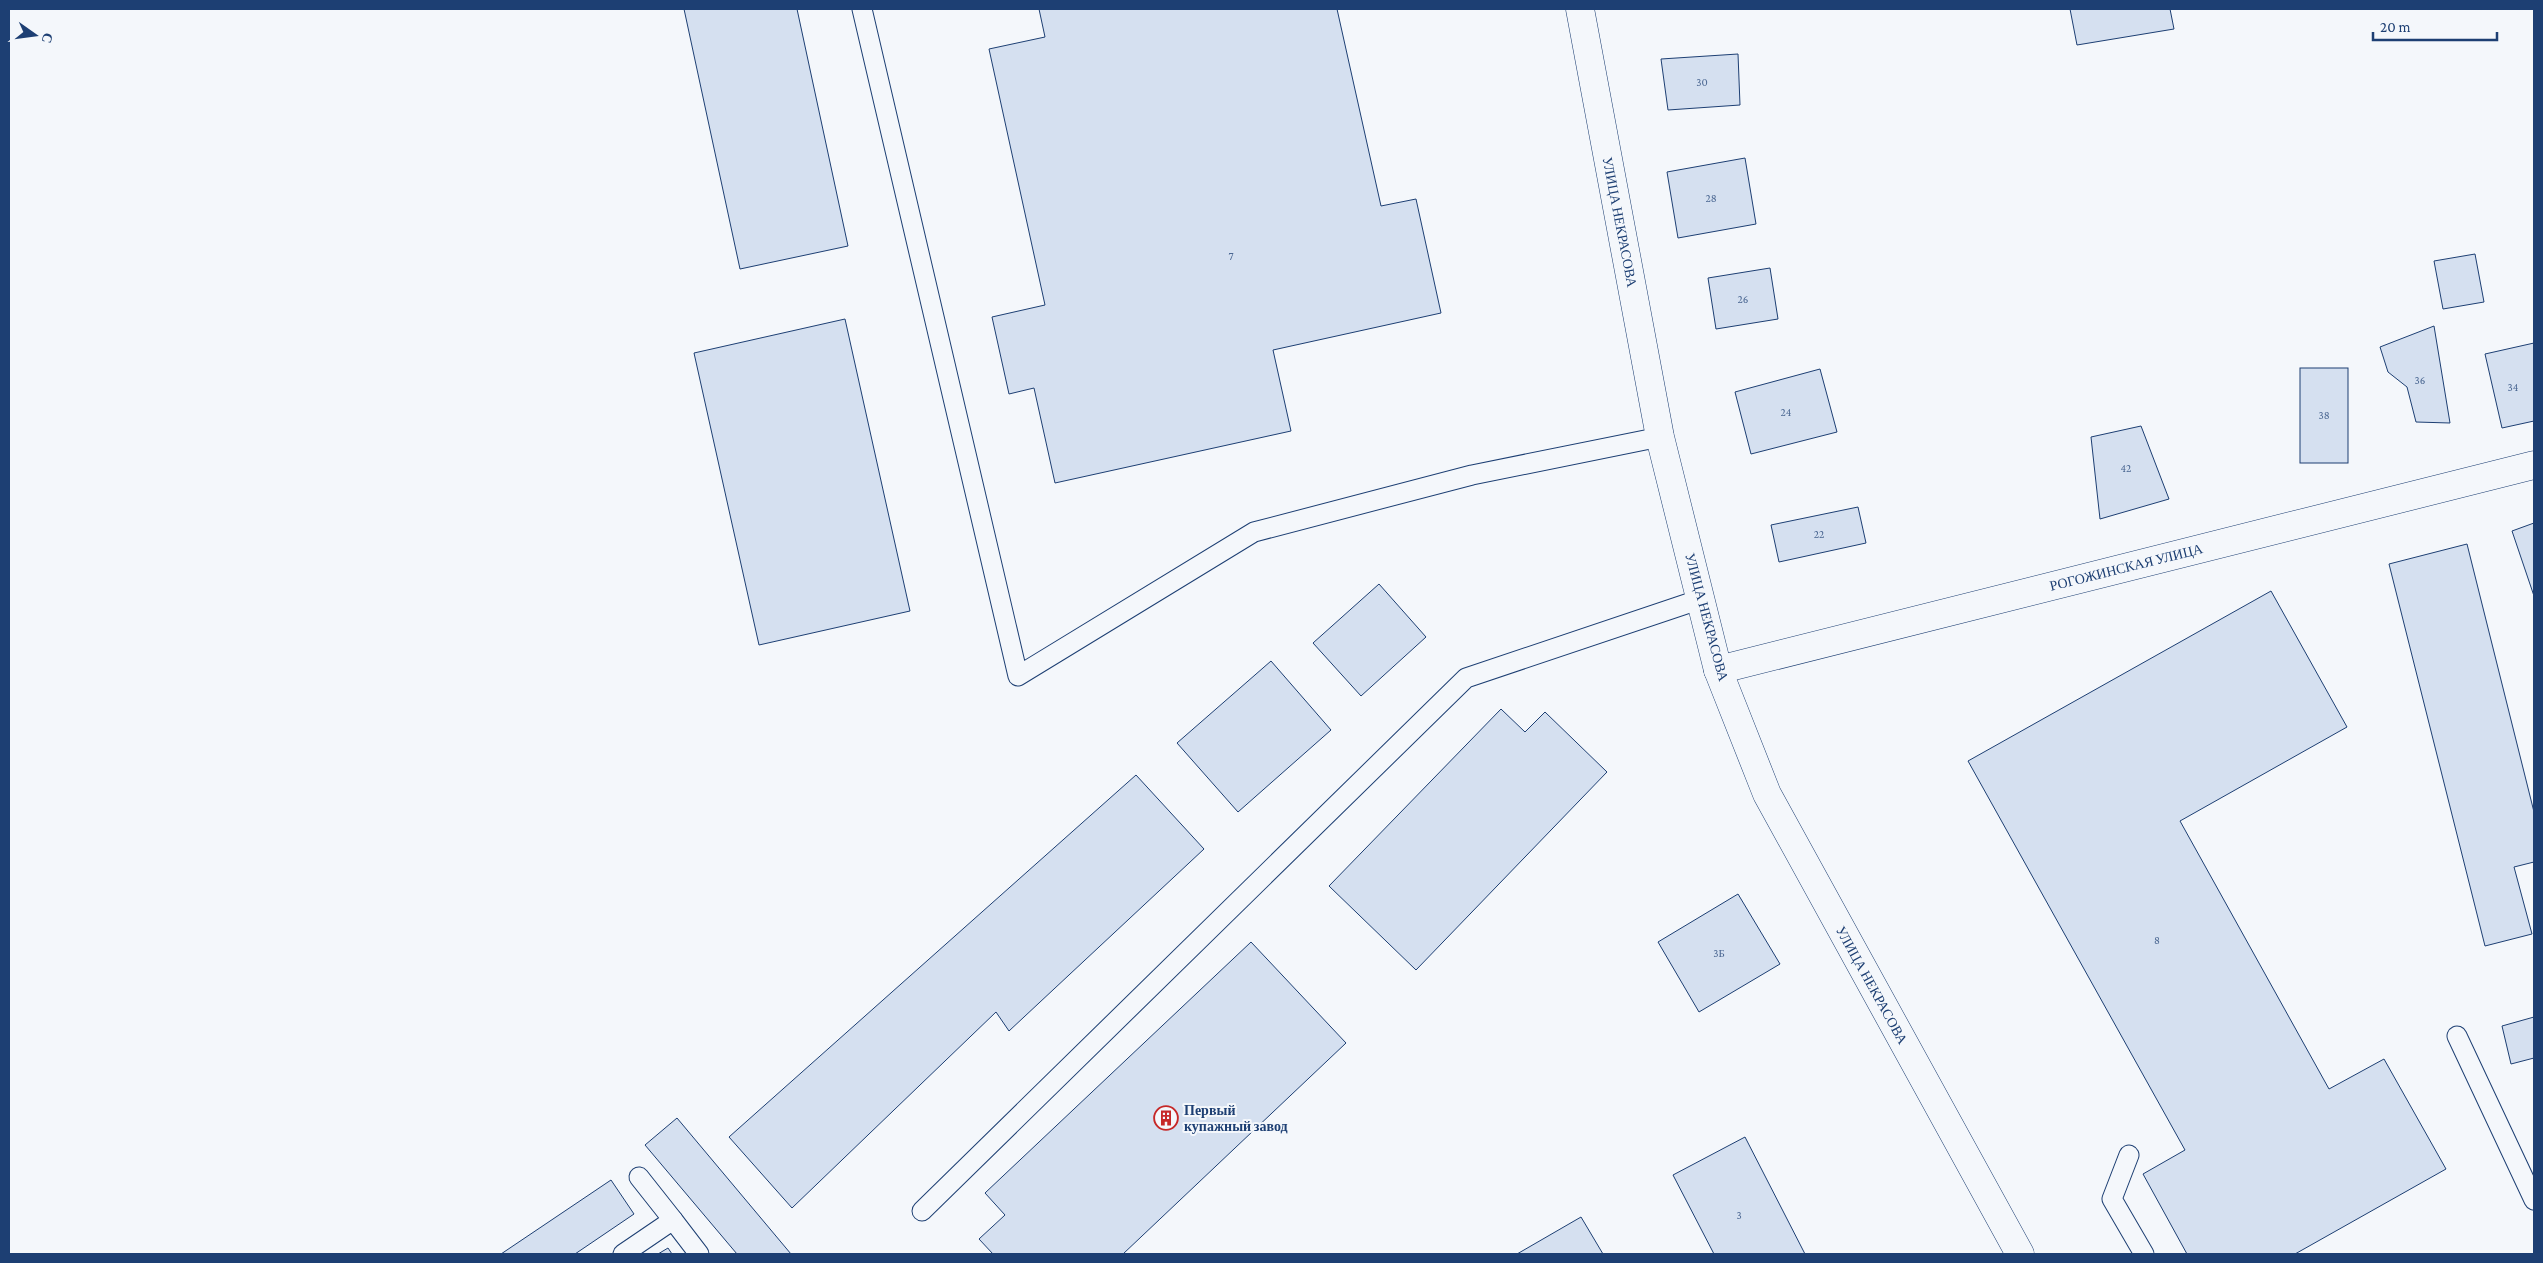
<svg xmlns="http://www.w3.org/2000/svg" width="2543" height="1263" font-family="'Crimson Pro',serif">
<rect width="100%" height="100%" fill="#f4f7fb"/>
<g fill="#d5e0f0" stroke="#1d3f73">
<path d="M684 9H797L848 246 740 269Z"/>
<path d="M1039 9H1337L1381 206 1416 199 1441 313 1273 350 1291 431 1055 483 1034 388 1009 394 992 317 1045 305 989 49 1045 37Z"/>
<path d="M2070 9H2170L2174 29 2077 45Z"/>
<path d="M1738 54 1740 105 1668 110 1661 59Z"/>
<path d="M1745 158 1756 224 1678 238 1667 172Z"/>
<path d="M2475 254 2484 302 2443 309 2434 261Z"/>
<path d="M1770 268 1778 319 1716 329 1708 278Z"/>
<path d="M845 319 910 611 759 645 694 353Z"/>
<path d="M2434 326 2450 423 2416 422 2407 387 2388 372 2380 347Z"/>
<path d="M2534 343V421L2502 428 2485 354Z"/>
<rect x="2300" y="368" width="48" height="95"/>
<path d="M1820 369 1837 432 1751 454 1735 392Z"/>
<path d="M2141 426 2169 499 2100 519 2091 437Z"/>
<path d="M1858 507 1866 543 1779 562 1771 525Z"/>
<path d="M2534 523V596L2512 531Z"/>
<path d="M2467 544 2534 812V862L2514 867 2532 934 2485 946 2389 564Z"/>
<path d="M1379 584 1426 637 1361 696 1313 643Z"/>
<path d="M2271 591 2347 727 2180 821 2329 1089 2384 1059 2446 1169 2295 1254H2187L2143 1174 2185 1150 1968 761Z"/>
<path d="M1271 661 1331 730 1238 812 1177 743Z"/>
<path d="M1501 709 1525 732 1545 712 1607 772 1416 970 1329 886Z"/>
<path d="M1136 775 1204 849 1009 1031 996 1012 792 1208 729 1137Z"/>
<path d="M1738 894 1780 964 1699 1012 1658 942Z"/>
<path d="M1251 942 1346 1043 1123 1254H993L979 1239 1005 1215 985 1193Z"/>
<path d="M2534 1017V1058L2511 1064 2502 1026Z"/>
<path d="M677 1118 791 1254H737L645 1145Z"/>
<path d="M1745 1137 1805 1254H1714L1673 1175Z"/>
<path d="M611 1180 634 1214 575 1254H501Z"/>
<path d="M1581 1217 1603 1254H1517Z"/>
<path d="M668 1248 672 1254H658Z"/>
</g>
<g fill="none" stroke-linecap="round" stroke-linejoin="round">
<g stroke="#1d3f73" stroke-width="21">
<g id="service">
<path d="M862 9 1018 676 1254 532 1472 475 1660 437"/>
<path d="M2457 1036 2534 1200"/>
<path d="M2129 1155 2112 1199 2144 1254"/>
<path d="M639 1177 673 1220"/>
<path d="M922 1211 1466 678 1701 599"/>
<path d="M623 1254 673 1220 699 1254"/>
</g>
</g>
<g stroke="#1d3f73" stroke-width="29">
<path id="minor" d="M1718 670 2534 465"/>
</g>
<g stroke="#1d3f73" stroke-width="29">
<path id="tertiary" d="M1580 9 1660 437 1718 670 1767 794 2020 1254"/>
</g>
<use href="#service" stroke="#f4f7fb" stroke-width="19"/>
<use href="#minor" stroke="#f4f7fb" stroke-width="28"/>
<use href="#tertiary" stroke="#f4f7fb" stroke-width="28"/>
</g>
<defs>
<g id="building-ring" transform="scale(1.25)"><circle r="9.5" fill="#f4f7fb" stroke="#c62828" stroke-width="1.5"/><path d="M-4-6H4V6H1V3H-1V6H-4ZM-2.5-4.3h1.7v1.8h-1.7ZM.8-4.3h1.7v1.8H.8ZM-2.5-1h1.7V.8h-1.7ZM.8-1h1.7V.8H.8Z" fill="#c62828"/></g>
</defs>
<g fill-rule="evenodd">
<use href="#building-ring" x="1166" y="1118"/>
</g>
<g text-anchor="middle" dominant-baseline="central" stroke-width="4" stroke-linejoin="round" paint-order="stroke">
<g font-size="11" fill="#4b6792">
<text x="1702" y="82">30</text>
<text x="1711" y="198">28</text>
<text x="1231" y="256">7</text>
<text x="1743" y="299">26</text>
<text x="2420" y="380">36</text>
<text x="2513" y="387">34</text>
<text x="1786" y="412">24</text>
<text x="2324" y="415">38</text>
<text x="2126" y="468">42</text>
<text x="1819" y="534">22</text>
<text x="2157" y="940">8</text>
<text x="1719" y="953">3Б</text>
<text x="1739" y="1215">3</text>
</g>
<g font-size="14" fill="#1d3f73" stroke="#f4f7fb">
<text transform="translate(1620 222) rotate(79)">УЛИЦА НЕКРАСОВА</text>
<text transform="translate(2126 567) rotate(-14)">РОГОЖИНСКАЯ УЛИЦА</text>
<text transform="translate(1707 617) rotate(75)">УЛИЦА НЕКРАСОВА</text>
<text transform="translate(1872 985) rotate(61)">УЛИЦА НЕКРАСОВА</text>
</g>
<g font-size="14" font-weight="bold" fill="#1d3f73" stroke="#f4f7fb" text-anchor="start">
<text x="1184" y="1110">Первый<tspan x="1184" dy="16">купажный завод</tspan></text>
</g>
</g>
<rect width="2543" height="1263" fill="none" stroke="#1d3f73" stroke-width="20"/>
<g transform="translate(35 35) rotate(104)" stroke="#f4f7fb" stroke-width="4" paint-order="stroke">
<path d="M0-4L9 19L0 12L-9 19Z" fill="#1d3f73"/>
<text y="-8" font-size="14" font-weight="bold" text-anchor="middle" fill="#1d3f73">С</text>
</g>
<path d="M2373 32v8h124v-8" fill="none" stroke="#1d3f73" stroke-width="2.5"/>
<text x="2380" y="32" font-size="15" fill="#1d3f73" stroke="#f4f7fb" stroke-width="4" paint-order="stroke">20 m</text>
</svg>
